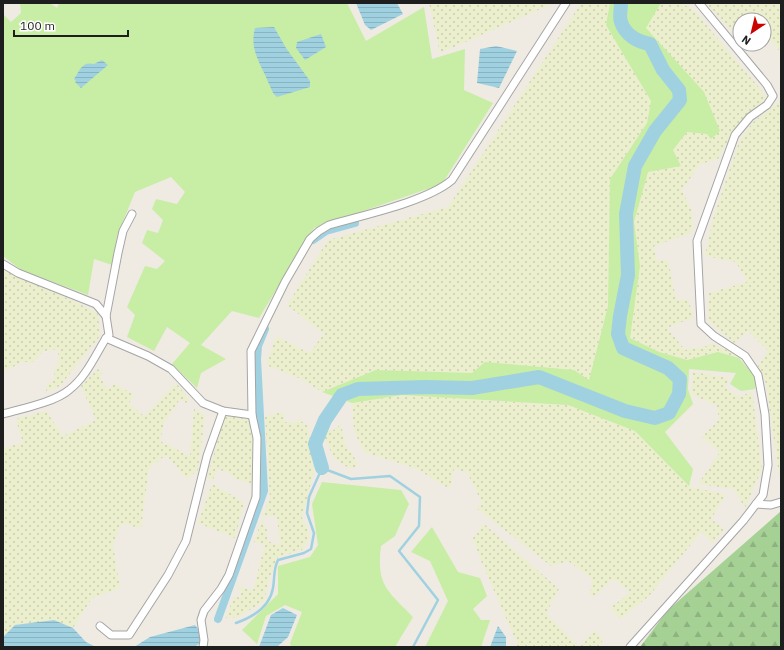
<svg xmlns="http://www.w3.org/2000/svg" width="784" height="650" font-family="'IBM Plex Sans',sans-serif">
<defs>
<pattern id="farmland-dots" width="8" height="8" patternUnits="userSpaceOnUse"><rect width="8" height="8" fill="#ecefcd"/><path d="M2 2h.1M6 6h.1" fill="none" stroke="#caccb0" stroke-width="1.8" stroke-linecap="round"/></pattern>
<pattern id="forest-firs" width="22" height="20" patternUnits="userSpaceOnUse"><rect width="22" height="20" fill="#a6d195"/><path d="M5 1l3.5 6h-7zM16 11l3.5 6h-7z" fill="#8eb380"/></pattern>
<pattern id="water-rules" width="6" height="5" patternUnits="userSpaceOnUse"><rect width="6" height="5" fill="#a0d1e0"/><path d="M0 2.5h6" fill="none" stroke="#89b3c0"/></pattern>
</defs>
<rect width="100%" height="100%" fill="#efebe3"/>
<g fill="url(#farmland-dots)">
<path d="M429 3H554L440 53Z"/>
<path d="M581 3H610L606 25 651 101 647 123 610 179 608 306 589 380 472 373 376 370 322 392 301 379 266 365 276 336 309 353 324 334 287 305 328 240 448 207Z"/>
<path d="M661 3H680L693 9 767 97 735 129 718 159 700 164 682 190 692 212 693 232 654 246 657 261 668 260 676 299 688 300 694 317 667 328 685 350 707 346 710 343 727 350 739 358 718 352 687 360 659 352 630 338 640 266 634 222 648 172 680 166 673 150 687 132 707 134 704 92 645 28Z"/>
<path d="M706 3H781V53L764 32V20H740L739 38Z"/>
<path d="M781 101V475H779L766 384 758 366 768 351 748 331 734 343 708 320 709 293 747 282 736 262 705 256 713 219 739 142 753 122Z"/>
<path d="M3 267 98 313 100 336 60 386 46 392 47 385 54 380 55 367 59 363 58 349 44 351 31 364 24 361 3 372Z"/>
<path d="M98 369 102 372 100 377 107 389 115 384 134 395 129 403 144 416 176 383 189 399 186 403 180 399 164 423 160 441 190 456 194 409 205 415 198 470 187 479 166 455 149 468 141 528 121 524 113 545 120 588 92 598 73 628 54 620 15 625 3 637V448L23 443 16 419 46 411 63 436 96 420 81 386Z"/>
<path d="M693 372 729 378 725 388 740 397 752 391 762 469 745 508 734 489 698 484 720 452 702 437 719 420 717 406 691 394Z"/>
<path d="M402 395 568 405 635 431 689 486 726 495 711 519 724 529 713 543 701 532 649 596 620 619 610 608 631 592 613 579 596 595 590 596 592 579 568 561 551 566 475 507 483 505 467 472 454 469 450 489 415 468 364 452 354 431 352 403Z"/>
<path d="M284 412 285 422 295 423 298 419 308 426 314 471 302 518 308 529 309 539 302 550 278 557 269 579 264 601 238 617 226 618 234 596 240 598 242 591 237 588 239 586 253 591 265 544 254 542 262 519H265L263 524 267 530V541L280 545 277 516H262L270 499 265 416Z"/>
<path d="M225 415 248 419 254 446 251 472 253 484 235 479 230 473 217 469 213 480 207 478Z"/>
<path d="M341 424 345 444 356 460 357 466 350 469 334 458 323 435 327 430H334Z"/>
<path d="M212 484 244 502 235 538 198 523Z"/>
<path d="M484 524 559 589 546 613 579 647 595 630 603 640 598 647H517V643L481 561 473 538Z"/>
</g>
<g fill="#c8eda5">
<path d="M20 3H50L57 8 59 3H347L366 41 424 7 432 59 465 49 464 90 493 103 442 184 314 228 259 318 232 311 201 345 226 359 201 373 197 388 172 364 190 343 167 327 154 351 127 337 135 315 127 307 145 266 157 269 165 261 142 243 147 230 158 233 163 220 152 209 156 199 177 204 185 192 171 177 135 192 117 236 112 265 94 259 88 295 21 270 3 256V14L11 22 21 13Z"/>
<path d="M610 3H661L646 28 704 92 720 131 711 139 707 134 687 132 673 150 681 166 648 172 634 222 640 266 630 338 659 352 687 360 718 352 739 358 756 378 755 389 741 391 730 384 736 373 689 369 688 389 693 404 665 432 693 469 689 486 635 431 568 405 402 395 352 403 322 392 376 370 472 373 485 362 574 370 589 380 608 306 610 179 647 123 651 101 606 25Z"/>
<path d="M322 482 401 490 409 504 395 536 381 546C376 586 388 591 413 617L395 647H291L290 643 302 612 285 605 266 616 257 644 242 630 278 594V566L310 557 318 545 312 504Z"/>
<path d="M432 527 458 572 480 578 487 596 473 609 481 620H490L481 647H425L448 601 430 561 411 552Z"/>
</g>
<path fill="url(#forest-firs)" d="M781 511V647H640L668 610Z"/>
<g fill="url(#water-rules)">
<path d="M356 3H397L403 14 371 30 365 25Z"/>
<path d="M274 27 286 48 310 81V87L277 97C272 93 272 90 269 84 261 64 249 50 255 28Z"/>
<path d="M321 34 326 47 305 60 296 48 297 42Z"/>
<path d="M496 46 517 51 499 88 477 83 480 49Z"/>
<path d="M102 60 108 65 81 88 75 82 76 81 74 79C80 70 82 61 94 64Z"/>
<path d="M283 608 297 615 288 637 277 647H259L271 615Z"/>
<path d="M54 620 73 628 86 642 96 647H3V637L15 625Z"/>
<path d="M195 625 199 630 201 642 195 647H134L150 637Z"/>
<path d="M498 626 506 637V647H490Z"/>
</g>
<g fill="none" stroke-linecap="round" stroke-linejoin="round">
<path stroke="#a0d1e0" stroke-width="2.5" d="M236 623C253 617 270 606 273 588 275 577 273 570 278 560L304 553 311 549 314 533 307 513 309 497 322 468 351 479 390 476 420 497 419 526 399 551 438 600 413 647"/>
<g stroke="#a0d1e0" stroke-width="8">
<path d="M313 240 326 231 355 223"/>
<path d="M218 619 264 491 257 359 258 346 265 329"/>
</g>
<path stroke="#a0d1e0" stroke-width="14" d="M322 468 315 444 325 420 342 395 358 389 425 387 472 388 539 377 625 411 655 418 669 413 679 394 680 379 668 368 623 348 618 334 620 316 628 275 626 214 635 166 655 131 680 100 679 90 663 70 650 44C638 42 625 35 621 22 619 17 621 9 621 3"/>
<g stroke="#a5a5a5" stroke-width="9">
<g id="minor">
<path d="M3 264 18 273 96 304 106 316"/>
<path d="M106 338 109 335 106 316 118 253 123 231 132 214"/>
<path d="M3 414C21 409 55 402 69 390 86 377 95 356 106 338L148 356 171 369 203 403 223 411 252 415"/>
<path d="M756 504 771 505 781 502"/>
<path d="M100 626 111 635H129L168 575 186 541 207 456 223 411"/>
<path d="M203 647 204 640 201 620 204 611 221 589 229 575 256 497 257 438 252 415 251 351 285 282 310 239 319 231 329 225C363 215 426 202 452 180L566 3"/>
<path d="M630 647 743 521 763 495 768 465 765 414 758 375 745 356 714 336 701 324 697 241 735 135 750 117 767 105 773 96 767 85 699 3"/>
</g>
</g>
<use href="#minor" stroke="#fff" stroke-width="7"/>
</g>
<rect width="784" height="650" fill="none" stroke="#1e1e1e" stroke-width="8"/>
<g transform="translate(752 32) rotate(215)"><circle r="19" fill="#ffffff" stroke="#a5a5a5"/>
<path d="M0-3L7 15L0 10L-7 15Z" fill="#cb0300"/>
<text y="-6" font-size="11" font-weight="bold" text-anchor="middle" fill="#1e1e1e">N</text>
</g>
<path d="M14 30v6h114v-6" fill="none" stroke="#1e1e1e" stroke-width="2"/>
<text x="20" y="30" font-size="12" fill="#1e1e1e" stroke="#ffffff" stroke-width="3" paint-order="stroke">100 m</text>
</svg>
